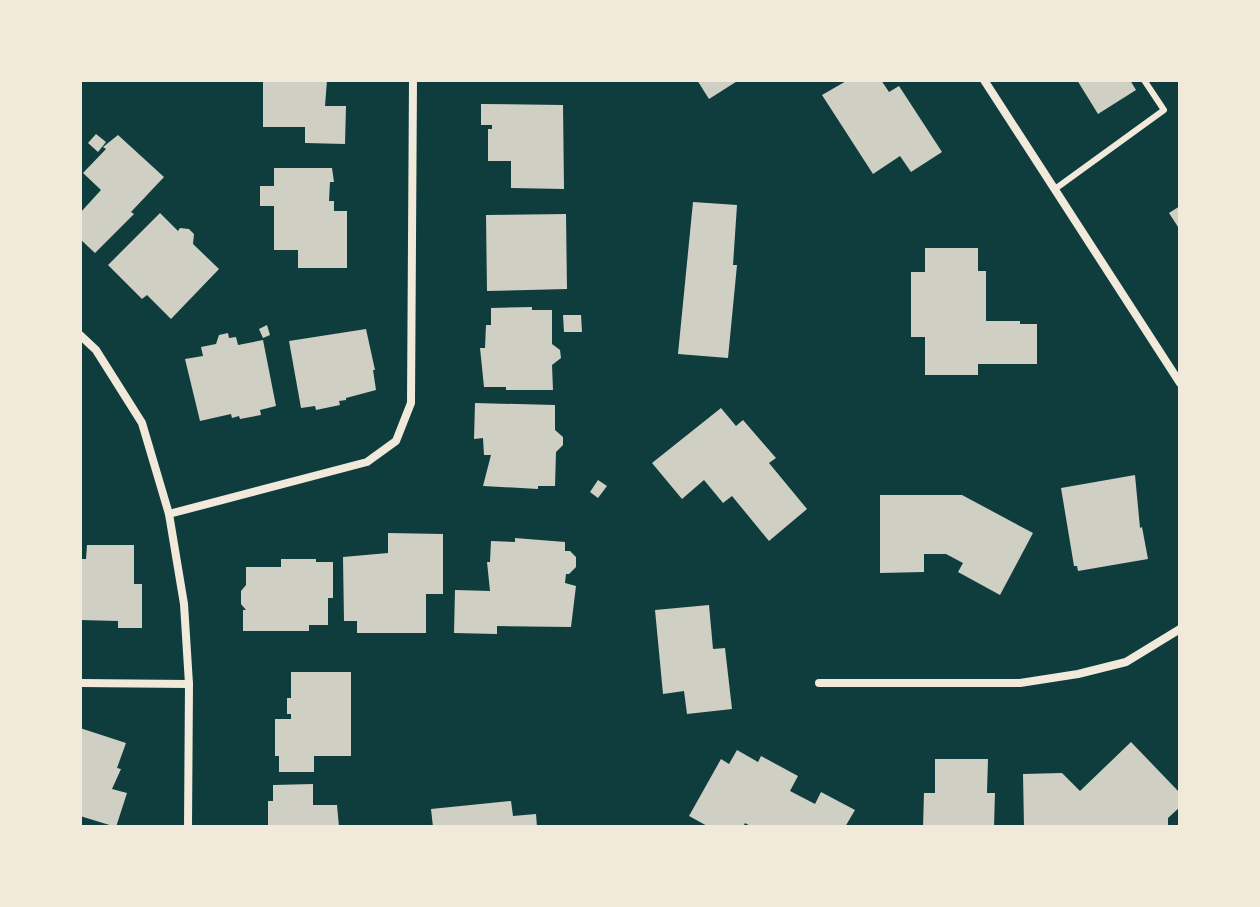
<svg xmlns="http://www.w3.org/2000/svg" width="1260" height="907" font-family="Montserrat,sans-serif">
<rect width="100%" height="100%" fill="#0f3d3e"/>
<g fill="#cfcfc3">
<path d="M263 80H327L325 106H346L345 144 305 143V127H263Z"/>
<path d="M697 80H739L709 99Z"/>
<path d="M848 80H881L889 92 899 86 942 152 911 172 900 156 873 174 822 95Z"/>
<path d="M1077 80H1130L1136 90 1098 114Z"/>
<path d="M481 104 563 105 564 189 511 188V161H488V129H492V125H481Z"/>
<path d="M96 134 106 142 98 152 88 143Z"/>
<path d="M118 135 164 177 131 212 134 214 95 253 80 239V213L101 190 83 173 106 149 103 147Z"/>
<path d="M274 168H332L334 182H330L329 201H334V211H347V268H298V250H274V206H260V186H274Z"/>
<path d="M693 202 737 205 733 265H737L728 358 678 354Z"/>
<path d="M1180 206V230L1169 213Z"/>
<path d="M160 213 178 231 180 228 189 229 194 234 193 244 219 269 171 319 147 295 142 299 108 265Z"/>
<path d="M566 214 567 289 487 291 486 215Z"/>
<path d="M925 248H978V271H986V321H1020V324H1037V364H978V375H925V337H911V272H925Z"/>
<path d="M532 307V310H552V344L560 350 561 358 552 365 553 390H506V387H484L480 348H485L486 325H491V308Z"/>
<path d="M563 315H581L582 332H564Z"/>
<path d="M267 325 270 335 263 338 259 329Z"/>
<path d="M366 329 375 370H373L376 390 346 398V400L339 401 340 405 316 410 315 406 301 408 289 341Z"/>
<path d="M228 333 229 338 236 337 238 345 263 340 276 406 260 410 261 415 240 419 239 416 232 418 231 414 200 421 185 359 203 356 201 347 216 344 219 335Z"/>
<path d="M475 403 555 405V430L563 437V445L556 452 555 486H538V489L483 486 491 455H484L483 438 474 439Z"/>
<path d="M721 408 736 426 743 420 776 458 769 463 807 509 769 541 732 496 723 503 704 480 682 499 652 463Z"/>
<path d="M1135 475 1140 528 1142 527 1148 559 1078 571 1077 566H1074L1061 488Z"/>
<path d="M598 480 607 486 598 498 590 492Z"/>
<path d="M880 495H962L1033 533 1000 595 958 572 963 563 946 554H924V572L880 573Z"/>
<path d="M388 533 443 534V594H426V633H357V621H344L343 557 388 553Z"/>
<path d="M515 538 565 542V551H570L576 557V567L569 574H566L565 583 576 586 571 627 497 626V634L454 633 455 590 490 591 487 562H490L491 541 515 542Z"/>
<path d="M87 545H134V584H142V628H118V621L80 620V559H86Z"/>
<path d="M281 559H316V562H333V598H328V625H309V631H243V610H246L241 604V591L246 585V567H281Z"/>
<path d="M709 605 713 649 725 648 732 709 687 714 684 691 663 694 655 610Z"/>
<path d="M291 672H351V756H314V772H279V756H275V719H291V714H287V698H291Z"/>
<path d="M80 728 126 743 117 768 121 769 112 789 127 793 116 827 80 816Z"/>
<path d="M1131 742 1180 793V807L1168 818V827H1024L1023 774 1062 773 1080 791Z"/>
<path d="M737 750 758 762 761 756 798 776 790 791 815 804 821 792 855 810 845 827H752L745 823 743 827H709L689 816 721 759 729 764Z"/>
<path d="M935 759H988L987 793H995L994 827H923L924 793H935Z"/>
<path d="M313 784V805H337L339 827H268V801H273V785Z"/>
<path d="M511 801 513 816 536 814 537 827H433L431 809Z"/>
</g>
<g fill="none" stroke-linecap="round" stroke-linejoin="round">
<path stroke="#f1e9da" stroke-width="6" d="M1055 189 1164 110 1144 80"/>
<g stroke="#f1e9da" stroke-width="8">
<path d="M984 80 1180 383"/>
<path d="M80 335 96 350 142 423 169 514 184 604 189 684 188 827"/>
<path d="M169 514 367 462 396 441 411 403 413 80"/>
<path d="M80 683 189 684"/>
<path d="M819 683H1020L1078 674 1126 662 1180 629"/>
</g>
</g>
<rect width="1260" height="907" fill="none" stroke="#f1e9da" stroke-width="164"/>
</svg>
